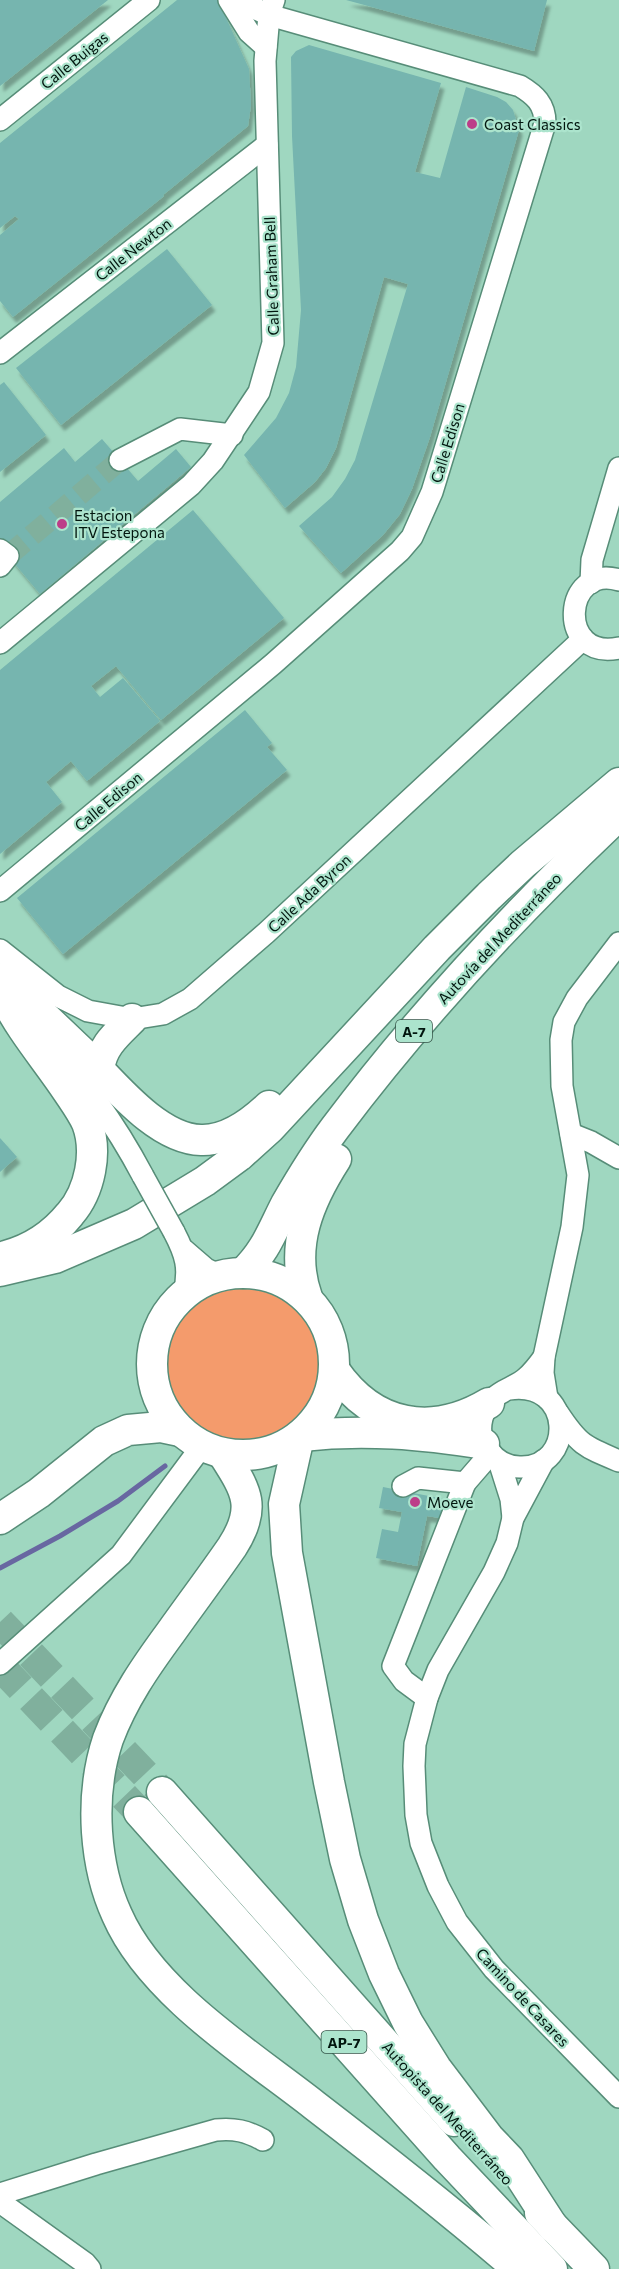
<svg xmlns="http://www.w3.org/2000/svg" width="619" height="2269" font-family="Commissioner,sans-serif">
<defs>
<filter id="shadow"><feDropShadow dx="3.5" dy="6" stdDeviation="1.5" flood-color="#0004"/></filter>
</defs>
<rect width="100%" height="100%" fill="#9fd7c0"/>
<circle fill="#f49b6c" cx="243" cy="1367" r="78"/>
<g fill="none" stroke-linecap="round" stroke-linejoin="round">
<path stroke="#6867a1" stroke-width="5" d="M0 1568 60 1536 118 1501 165 1466"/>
</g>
<g fill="#76b5af" filter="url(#shadow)">
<path d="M0 0H108L0 86Z"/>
<path d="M177 0H218L249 69 251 105 248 126 163 195 164 196 13 317 0 301V235L19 219 15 216 0 228V143Z"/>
<path d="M346 0H547L534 51Z"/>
<path d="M309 45 441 83 415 172 440 178 466 87 497 97 506 102 513 110 519 130 430 437 412 489 400 514 383 535 341 573 299 526 332 497 345 479 355 460 408 284 384 277 336 448 326 468 315 482 285 508 244 455 276 418 289 393 296 367 301 310 292 136 291 57 296 51Z"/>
<path d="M167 249 212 305 61 425 16 368Z"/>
<path d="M4 382 46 435 0 472V385Z"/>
<path d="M102 439 138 481 176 449 191 467 40 594 0 546V502L64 448 75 462Z"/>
<path d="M193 510 284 618 161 720 116 666 91 686 100 697 123 678 160 721 87 781 71 761 46 782 62 802 0 854V670Z"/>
<path d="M245 710 272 743 267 747 287 770 63 954 17 898Z"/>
<path d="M0 1138 17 1157 0 1172Z"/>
<path d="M383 1487 444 1499 440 1518 427 1516 417 1566 376 1558 382 1529 398 1532 402 1512 379 1508Z"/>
</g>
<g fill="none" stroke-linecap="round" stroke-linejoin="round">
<path stroke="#80b09d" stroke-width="21" stroke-dasharray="21 10" stroke-linecap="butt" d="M8 556 120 460"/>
<g stroke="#80b09d" stroke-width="30" stroke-dasharray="30 15" stroke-linecap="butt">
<path d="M0 1622 162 1792"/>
<path d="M0 1666 139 1812"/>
</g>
<g stroke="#578d78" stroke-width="24">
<g id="minor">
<path d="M229 0 249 32 266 47"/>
<path d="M0 120 149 0"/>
<path d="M0 353 267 145"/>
<path d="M120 460 180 429 232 435"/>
<path d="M0 550 8 556 0 566"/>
<path d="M619 580C563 563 556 661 619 648"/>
<path d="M591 583 592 560 619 468"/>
<path d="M0 643 191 485 213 461 259 392 273 343 265 61 269 15 274 0"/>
<path d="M0 891 273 664 400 551 412 537 432 492 545 123C545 104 535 95 520 86L269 15 254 8 245 0"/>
<path d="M0 950 58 996 88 1011 132 1019 163 1014 190 999 266 933 583 639"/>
<path d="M40 1034C82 1077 115 1123 143 1176"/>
<path d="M571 1134 591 1142 619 1158"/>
<path d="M174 1232C186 1255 190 1268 184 1294"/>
<path d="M184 1250 206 1269 218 1275"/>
<path d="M509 1389C574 1379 576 1469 520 1467 506 1467 494 1459 486 1447 475 1430 482 1405 499 1394 508 1388 518 1385 526 1378 533 1372 539 1364 544 1357"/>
<path d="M547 1398 543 1373 544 1357 572 1227 578 1175 562 1086 561 1040 564 1022 577 998 619 943"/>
<path d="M558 1413C579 1445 585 1447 619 1461"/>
<path d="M544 1460 513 1518 507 1543 494 1572 438 1670 427 1698 415 1744 414 1766 416 1815 421 1843 438 1886 457 1922 494 1969 619 2097"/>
<path d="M499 1461 511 1499 513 1518"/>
<path d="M403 1486 418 1478 465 1483 491 1453"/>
<path d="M0 1664 121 1555 202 1446"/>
<path d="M427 1698 404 1681 393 1666 465 1483"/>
<path d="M0 2194 96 2164 216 2130C234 2128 247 2131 263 2140"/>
<path d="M0 2202 85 2263 90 2269"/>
</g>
</g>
<g stroke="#578d78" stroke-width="33">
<g id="highway">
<path d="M0 978C30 1001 57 1029 85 1055 114 1084 157 1139 201 1140 227 1141 251 1123 269 1106"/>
<path d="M4 996C21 1031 46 1059 68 1092 74 1101 82 1112 87 1123 98 1152 90 1191 70 1214 53 1235 32 1249 6 1256"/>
<path d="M99 1069C102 1046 116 1035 132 1019"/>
<path d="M0 1271 55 1258 134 1224 205 1181 239 1156 270 1128 437 948 489 896 523 864 619 783"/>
<circle cx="243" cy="1364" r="91"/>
<path d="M243 1273C266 1251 272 1231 286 1204 301 1178 317 1152 335 1128 420 1015 517 911 619 815"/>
<path d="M307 1297C289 1247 309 1201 336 1159"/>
<path d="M335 1371C374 1427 432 1437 489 1403"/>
<path d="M301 1436C365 1429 421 1434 484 1444"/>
<path d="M299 1437 284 1504 287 1553 329 1782 345 1859 363 1920 384 1974 408 2023 436 2068 489 2138 509 2159 553 2227"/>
<path d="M223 1454C246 1490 258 1507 232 1547 212 1576 191 1604 171 1632 146 1666 123 1699 108 1739 98 1769 95 1801 97 1832 99 1861 105 1889 117 1915 151 1993 249 2054 314 2105 383 2158 452 2212 518 2269"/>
<path d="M0 1519 39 1493 104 1441 128 1430 161 1427 180 1431"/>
<path d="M162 1792 454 2121"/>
<path d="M139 1812 447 2158 552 2269"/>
<path d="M540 2213 594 2269"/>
</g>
</g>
<use href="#minor" stroke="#fff" stroke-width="21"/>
<use href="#highway" stroke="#fff" stroke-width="30"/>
<g stroke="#578d78" stroke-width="24" stroke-linecap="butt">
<path id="minor-bridge" d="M143 1176 174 1232"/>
</g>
<use href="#minor-bridge" stroke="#fff" stroke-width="21"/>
</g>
<g fill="#bc3d89" stroke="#ace4cd" stroke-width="2">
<circle cx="472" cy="124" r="6"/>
<circle cx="62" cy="524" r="6"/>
<circle cx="415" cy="1502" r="6"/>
</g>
<g text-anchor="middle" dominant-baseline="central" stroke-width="4.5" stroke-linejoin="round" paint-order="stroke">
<g fill="#ace4cd" stroke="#355448" stroke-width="1.5">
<rect x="396" y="1020" width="36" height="22" rx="4.5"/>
<rect x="321.5" y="2031" width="45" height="22" rx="4.5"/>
</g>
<g font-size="14" font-weight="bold" fill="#02160f">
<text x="414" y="1031">A-7</text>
<text x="344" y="2042">AP-7</text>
</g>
<g font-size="15" fill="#02160f" stroke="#ace4cd">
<text transform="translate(74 60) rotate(-39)">Calle Buigas</text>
<text transform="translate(133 249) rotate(-38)">Calle Newton</text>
<text transform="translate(271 276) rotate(-92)">Calle Graham Bell</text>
<text transform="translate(447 443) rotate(-73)">Calle Edison</text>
<text transform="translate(108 801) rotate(-40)">Calle Edison</text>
<text transform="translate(309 893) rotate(-43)">Calle Ada Byron</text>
<text transform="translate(499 938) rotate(-47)">Autovía del Mediterráneo</text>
<text transform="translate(523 1997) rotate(47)">Camino de Casares</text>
<text transform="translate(448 2113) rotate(48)">Autopista del Mediterráneo</text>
</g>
<g font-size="15" fill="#02160f" stroke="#ace4cd" text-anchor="start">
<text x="484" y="124">Coast Classics</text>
<text x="74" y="515">Estacion<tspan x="74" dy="17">ITV Estepona</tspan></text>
<text x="427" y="1502">Moeve</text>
</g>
</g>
</svg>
